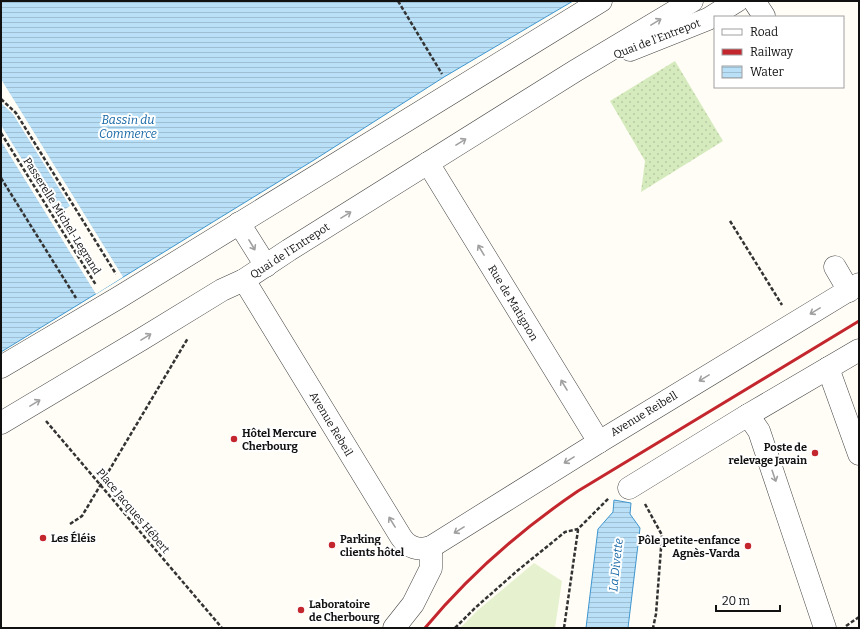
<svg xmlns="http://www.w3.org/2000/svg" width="860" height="629" font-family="Bitter,serif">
<defs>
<pattern id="grass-dots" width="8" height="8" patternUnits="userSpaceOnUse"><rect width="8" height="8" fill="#d5ebbd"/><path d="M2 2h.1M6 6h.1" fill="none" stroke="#b6c8a1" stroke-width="1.8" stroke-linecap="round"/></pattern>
<pattern id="water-rules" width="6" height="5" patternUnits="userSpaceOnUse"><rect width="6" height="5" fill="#b9e0f7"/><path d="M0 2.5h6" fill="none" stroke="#9ebfd3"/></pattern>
</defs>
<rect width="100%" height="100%" fill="#fffdf5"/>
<path fill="url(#grass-dots)" d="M675 61 723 141 641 192 645 161 610 101Z"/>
<path fill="#e6f2cf" d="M534 563 562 581 555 628H460L478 610Z"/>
<g fill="url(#water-rules)" stroke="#3f96cf">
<path d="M1 1H573L444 77 314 160 1 352Z"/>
<path d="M614 500 631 503 630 514 640 528 628 628H586L598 529 613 512Z"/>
</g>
<path fill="#fffdf5" d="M1 79 123 277 96 294 1 141V125L56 215 70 206 13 114 1 103Z"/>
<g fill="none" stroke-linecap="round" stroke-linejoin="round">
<g stroke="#444" stroke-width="23">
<g id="minor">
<path d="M754 1 764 16"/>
<path d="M630 50 708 19 737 1"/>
<path d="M428 163 599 442"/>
<path d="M239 223 266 266"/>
<path d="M835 267 849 291"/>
<path d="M244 280 401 537C408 548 419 551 431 547L599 442 859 284"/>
<path d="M1 367 118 298 601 1"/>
<path d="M828 368 859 454"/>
<path d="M748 415 759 431 825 628"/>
<path d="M1 423 142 339 222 290 244 280 289 250 575 71 692 1"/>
<path d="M629 488 748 415 859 350"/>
<path d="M394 628 413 604 431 568V547"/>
</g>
</g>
<g stroke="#333" stroke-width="2.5" stroke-dasharray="4 2" stroke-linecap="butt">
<path d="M398 1 442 74"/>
<path d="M1 99 16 113 116 274"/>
<path d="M1 133 96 285"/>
<path d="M1 178 76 298"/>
<path d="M730 221 782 305"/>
<path d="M46 421 222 628"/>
<path d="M645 504 662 535 656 614 653 628"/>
<path d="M70 524 82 516 188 338"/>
<path d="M846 626 859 617"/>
<path d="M455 628 475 608 517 571 565 532 578 529 609 498"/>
<path d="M564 628 578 530"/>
</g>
<use href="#minor" stroke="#fff" stroke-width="22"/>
<path stroke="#c4262e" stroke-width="3" d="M425 628C470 574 519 531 578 491L859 321"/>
</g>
<defs><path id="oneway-shaft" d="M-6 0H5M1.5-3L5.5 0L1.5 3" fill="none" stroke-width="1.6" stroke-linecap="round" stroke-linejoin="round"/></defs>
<g stroke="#a0a0a0">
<use href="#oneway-shaft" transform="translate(656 22) rotate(-31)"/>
<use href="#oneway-shaft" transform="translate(461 142) rotate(-32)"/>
<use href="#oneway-shaft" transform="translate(346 215) rotate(-32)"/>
<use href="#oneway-shaft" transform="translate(252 245) rotate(59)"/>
<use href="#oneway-shaft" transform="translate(481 250) rotate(-121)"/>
<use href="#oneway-shaft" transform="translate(815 311) rotate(149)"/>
<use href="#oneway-shaft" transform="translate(146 337) rotate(-32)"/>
<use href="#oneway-shaft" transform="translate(704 378) rotate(149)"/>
<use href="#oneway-shaft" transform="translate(564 385) rotate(-121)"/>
<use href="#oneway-shaft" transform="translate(35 403) rotate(-31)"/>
<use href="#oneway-shaft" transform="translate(569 460) rotate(148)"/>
<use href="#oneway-shaft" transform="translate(774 476) rotate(71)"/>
<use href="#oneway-shaft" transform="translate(392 522) rotate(-122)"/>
<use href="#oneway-shaft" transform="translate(459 530) rotate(148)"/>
</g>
<g fill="#c4262e" stroke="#fff" stroke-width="1.5">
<circle cx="234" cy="439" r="4"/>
<circle cx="815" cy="453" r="4"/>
<circle cx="43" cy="538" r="4"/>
<circle cx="332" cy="545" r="4"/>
<circle cx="748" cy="546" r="4"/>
<circle cx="301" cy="610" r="4"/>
</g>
<g text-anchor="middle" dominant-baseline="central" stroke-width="4" stroke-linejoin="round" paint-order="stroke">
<g font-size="11" fill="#111" stroke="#fff">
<text transform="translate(657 39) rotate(-21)">Quai de l'Entrepot</text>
<text transform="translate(62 216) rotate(58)">Passerelle Michel-Legrand</text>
<text transform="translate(290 251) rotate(-33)">Quai de l'Entrepot</text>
<text transform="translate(513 303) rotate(59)">Rue de Matignon</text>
<text transform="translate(644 414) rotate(-31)">Avenue Reibell</text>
<text transform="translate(331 424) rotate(59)">Avenue Rebeil</text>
<text transform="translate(133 511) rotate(50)">Place Jacques Hébert</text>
</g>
<g font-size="11" font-weight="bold" fill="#111" stroke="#fff" text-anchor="start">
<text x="242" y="433">Hôtel Mercure<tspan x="242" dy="13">Cherbourg</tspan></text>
<text x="807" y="447" text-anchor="end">Poste de<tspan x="807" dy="13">relevage Javain</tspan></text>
<text x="51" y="538">Les Éléis</text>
<text x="340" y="539">Parking<tspan x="340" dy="13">clients hôtel</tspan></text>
<text x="740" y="540" text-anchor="end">Pôle petite-enfance<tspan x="740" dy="13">Agnès-Varda</tspan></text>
<text x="309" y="604">Laboratoire<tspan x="309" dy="13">de Cherbourg</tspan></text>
</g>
<g font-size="12" font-style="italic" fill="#1768a6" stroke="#fff">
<text x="128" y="120">Bassin du<tspan x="128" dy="14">Commerce</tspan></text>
<text transform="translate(616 565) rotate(-84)">La Divette</text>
</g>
</g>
<rect width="860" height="629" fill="none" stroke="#111111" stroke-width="4"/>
<rect x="714" y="16" width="130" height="72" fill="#ffffff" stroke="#a0a0a0"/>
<rect x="722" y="29" width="20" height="6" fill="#ffffff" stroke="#a0a0a0"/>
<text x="750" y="36" font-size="12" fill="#111111">Road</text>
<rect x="722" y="49" width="20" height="6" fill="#c4262e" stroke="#a0a0a0"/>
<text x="750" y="56" font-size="12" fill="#111111">Railway</text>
<rect x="722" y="66" width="20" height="12" fill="url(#water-rules)" stroke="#a0a0a0"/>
<text x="750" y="76" font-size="12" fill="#111111">Water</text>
<path d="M716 605v6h64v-6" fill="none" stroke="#111111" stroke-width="2"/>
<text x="722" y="605" font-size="12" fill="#111111" stroke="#ffffff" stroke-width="3" paint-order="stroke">20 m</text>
</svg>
